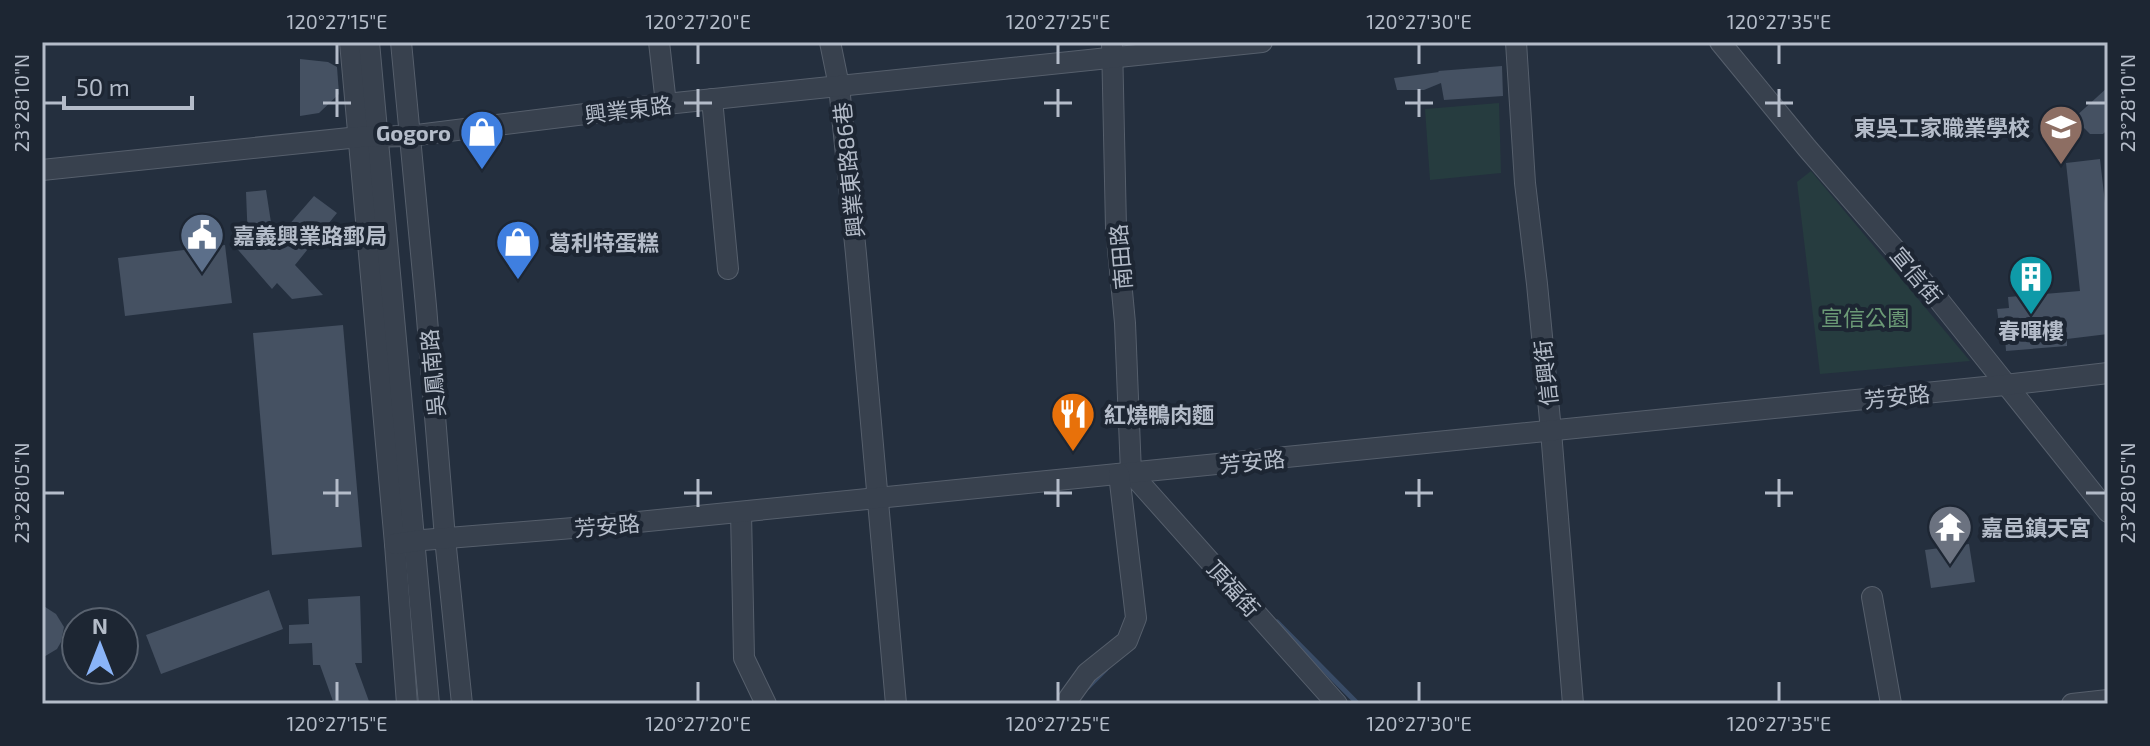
<svg xmlns="http://www.w3.org/2000/svg" width="2150" height="746" font-family="'Exo 2','Noto Sans TC',sans-serif">
<rect width="100%" height="100%" fill="#242f3e"/>
<g fill="#263c3f">
<path d="M1499 103 1501 173 1430 180 1425 109Z"/>
<path d="M1811 171 1970 361 1820 374 1797 182Z"/>
</g>
<g fill="none" stroke-linecap="round" stroke-linejoin="round">
<g stroke="#394c67" stroke-width="5">
<path d="M1277 622 1358 704"/>
<path d="M1088 687 1106 669"/>
</g>
</g>
<g fill="#455162">
<path d="M300 59 328 62 337 67 339 94 319 113 300 116Z"/>
<path d="M1502 66 1503 96 1444 100 1441 83 1424 90H1397L1394 78 1439 72 1438 71Z"/>
<path d="M2108 87V129L2103 134H2090L2074 118Z"/>
<path d="M2100 159 2108 229V334L2067 339V346L2006 351 2004 324H1999L1997 309 2009 308 2008 297 2080 291 2066 163Z"/>
<path d="M266 190 274 242 314 196 337 213 295 265 323 295 292 299 277 283 272 289 233 244 248 242 246 192Z"/>
<path d="M225 245 232 303 125 316 118 258Z"/>
<path d="M343 325 362 547 272 555 253 333Z"/>
<path d="M1969 544 1975 582 1931 588 1925 550Z"/>
<path d="M269 590 283 629 161 674 146 635Z"/>
<path d="M360 596 362 663H355L370 704H334L320 665H313L312 643 289 644V625L309 624 308 599Z"/>
<path d="M42 605 56 614 64 627 61 642 57 649 42 658Z"/>
</g>
<g fill="none" stroke-linecap="round" stroke-linejoin="round">
<g stroke="#565f6c" stroke-width="22">
<g id="minor">
<path d="M350 42 395 544 407 704"/>
<path d="M369 42 429 704"/>
<path d="M401 42 426 306 445 538 462 704"/>
<path d="M659 42 666 104"/>
<path d="M830 42 839 86 856 254 896 704"/>
<path d="M1112 42 1116 228 1125 323 1131 473 1337 704"/>
<path d="M1516 42 1525 183 1537 284 1551 431 1573 704"/>
<path d="M1720 42 1807 148 1938 299 2108 512"/>
<path d="M712 99 728 269"/>
<path d="M42 170 359 137 409 136 666 104 1262 42"/>
<path d="M741 512 744 658 766 704"/>
<path d="M395 544 423 540 598 526 2005 385 2108 373"/>
<path d="M1872 597 1891 704"/>
<path d="M1069 704V698L1087 673 1127 641 1136 618 1119 474"/>
<path d="M2072 704 2108 700"/>
</g>
</g>
<use href="#minor" stroke="#38414e" stroke-width="20"/>
</g>
<path fill="none" stroke="#b4bcc9" stroke-width="3" d="M337 44V64M698 44V64M1058 44V64M1419 44V64M1779 44V64M337 89V117M698 89V117M1058 89V117M1419 89V117M1779 89V117M44 103H64M323 103H351M684 103H712M1044 103H1072M1405 103H1433M1765 103H1793M2086 103H2106M337 479V507M698 479V507M1058 479V507M1419 479V507M1779 479V507M44 493H64M323 493H351M684 493H712M1044 493H1072M1405 493H1433M1765 493H1793M2086 493H2106M337 682V702M698 682V702M1058 682V702M1419 682V702M1779 682V702"/>
<defs>
<g id="school-pin" transform="scale(2.3)"><path d="M0 17L-7.5 6A9.5 9.5 0 1 1 7.5 6Z" fill="#8d6e63" stroke="#1d2633"/><path d="M0-5L7-2L0 1L-7-2ZM-4 1L0 2.5L4 1V4Q0 6-4 4Z" fill="#fff"/></g>
<g id="shop-pin" transform="scale(2.3)"><path d="M0 17L-7.5 6A9.5 9.5 0 1 1 7.5 6Z" fill="#3f7fe0" stroke="#1d2633"/><path d="M-5-2.5h2.3a2.7 3.5 0 0 1 5.4 0H5L5.5 6h-11ZM-1.5-2.5h3a1.5 2.3 0 0 0-3 0Z" fill="#fff"/></g>
<g id="civic-pin" transform="scale(2.3)"><path d="M0 17L-7.5 6A9.5 9.5 0 1 1 7.5 6Z" fill="#5c6f8a" stroke="#1d2633"/><path d="M-.6-6.5H3V-4.5H.6V-3L4-1V1h2V6H-6V1h2V-1L-.6-3ZM-1.2 2.5V6h2.4V2.5Z" fill="#fff"/></g>
<g id="building-pin" transform="scale(2.3)"><path d="M0 17L-7.5 6A9.5 9.5 0 1 1 7.5 6Z" fill="#0f9aa8" stroke="#1d2633"/><path d="M-4-6H4V6H1V3H-1V6H-4ZM-2.5-4.3h1.7v1.8h-1.7ZM.8-4.3h1.7v1.8H.8ZM-2.5-1h1.7V.8h-1.7ZM.8-1h1.7V.8H.8Z" fill="#fff"/></g>
<g id="restaurant-pin" transform="scale(2.3)"><path d="M0 17L-7.5 6A9.5 9.5 0 1 1 7.5 6Z" fill="#e8710a" stroke="#1d2633"/><path d="M-5-6h1v4h1v-4h1v4h1v-4h1v5L-1.5 .5V6h-2V.5L-5-1ZM5-6V6H3V1.5H1.5Q1.5-4 5-6Z" fill="#fff"/></g>
<g id="temple-pin" transform="scale(2.3)"><path d="M0 17L-7.5 6A9.5 9.5 0 1 1 7.5 6Z" fill="#6b7280" stroke="#1d2633"/><path d="M0-6L5-2H3V0L6.5 2.5H4V6H1.5V3h-3V6H-4V2.5H-6.5L-3 0V-2H-5Z" fill="#fff"/></g>
</defs>
<g fill-rule="evenodd">
<use href="#school-pin" x="2061" y="127"/>
<use href="#shop-pin" x="482" y="132"/>
<use href="#civic-pin" x="202" y="235"/>
<use href="#shop-pin" x="518" y="242"/>
<use href="#building-pin" x="2031" y="277"/>
<use href="#restaurant-pin" x="1073" y="414"/>
<use href="#temple-pin" x="1950" y="527"/>
</g>
<g text-anchor="middle" dominant-baseline="central" stroke-width="8" stroke-linejoin="round" paint-order="stroke">
<g font-size="22" fill="#b4bcc9" stroke="#1d2633">
<text transform="translate(628 109) rotate(-7)">興業東路</text>
<text transform="translate(848 170) rotate(-96)">興業東路86巷</text>
<text transform="translate(1120 257) rotate(-95)">南田路</text>
<text transform="translate(1917 275) rotate(50)">宣信街</text>
<text transform="translate(432 373) rotate(-95)">吳鳳南路</text>
<text transform="translate(1545 373) rotate(-96)">信興街</text>
<text transform="translate(1897 396) rotate(-6)">芳安路</text>
<text transform="translate(1252 461) rotate(-6)">芳安路</text>
<text transform="translate(607 525) rotate(-5)">芳安路</text>
<text transform="translate(1234 588) rotate(48)">頂福街</text>
</g>
<g font-size="22" font-weight="bold" fill="#b4bcc9" stroke="#1d2633" text-anchor="start">
<text x="2030" y="127" text-anchor="end">東吳工家職業學校</text>
<text x="451" y="132" text-anchor="end">Gogoro</text>
<text x="233" y="235">嘉義興業路郵局</text>
<text x="549" y="242">葛利特蛋糕</text>
<text x="2031" y="330" text-anchor="middle">春暉樓</text>
<text x="1104" y="414">紅燒鴨肉麵</text>
<text x="1981" y="527">嘉邑鎮天宮</text>
</g>
<g font-size="22" fill="#6b9a76" stroke="#1d2633">
<text x="1865" y="317">宣信公園</text>
</g>
</g>
<rect width="2150" height="746" fill="none" stroke="#1d2633" stroke-width="88"/>
<g transform="translate(100 646)"><circle r="38" fill="#1d2633" stroke="#59626f" stroke-width="2"/>
<path d="M0-6L14 30L0 20L-14 30Z" fill="#8ab4f8"/>
<text y="-12" font-size="22" font-weight="bold" text-anchor="middle" fill="#b4bcc9">N</text>
</g>
<path d="M64 96v12h128v-12" fill="none" stroke="#b4bcc9" stroke-width="4"/>
<text x="76" y="96" font-size="24" fill="#b4bcc9" stroke="#1d2633" stroke-width="6" paint-order="stroke">50 m</text>
<rect x="44" y="44" width="2062" height="658" fill="none" stroke="#b4bcc9" stroke-width="3"/>
<g font-size="20" text-anchor="middle" fill="#b4bcc9">
<text x="337" y="29">120°27'15"E</text>
<text x="698" y="29">120°27'20"E</text>
<text x="1058" y="29">120°27'25"E</text>
<text x="1419" y="29">120°27'30"E</text>
<text x="1779" y="29">120°27'35"E</text>
<text transform="translate(22 103) rotate(-90)" y="7">23°28'10"N</text>
<text transform="translate(2128 103) rotate(-90)" y="7">23°28'10"N</text>
<text transform="translate(22 493) rotate(-90)" y="7">23°28'05"N</text>
<text transform="translate(2128 493) rotate(-90)" y="7">23°28'05"N</text>
<text x="337" y="731">120°27'15"E</text>
<text x="698" y="731">120°27'20"E</text>
<text x="1058" y="731">120°27'25"E</text>
<text x="1419" y="731">120°27'30"E</text>
<text x="1779" y="731">120°27'35"E</text>
</g>
</svg>
